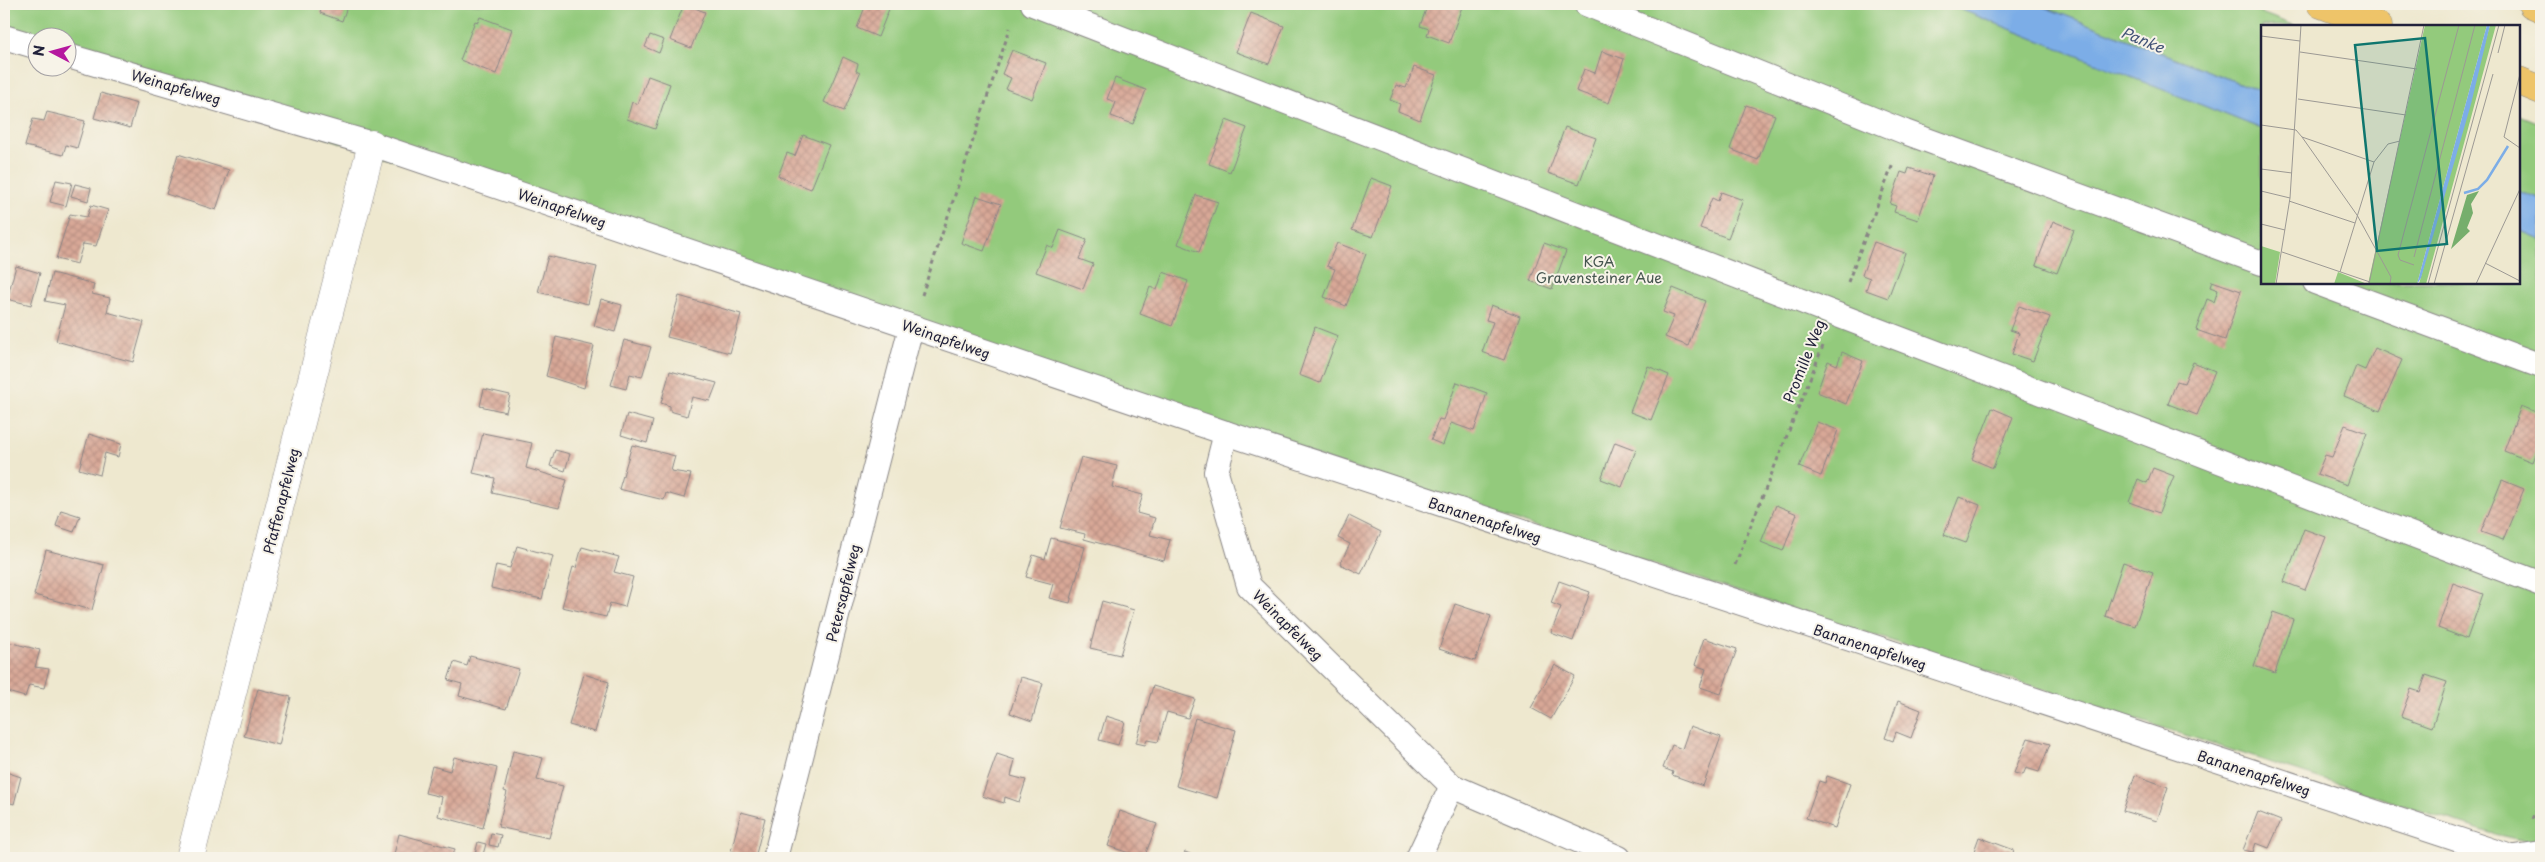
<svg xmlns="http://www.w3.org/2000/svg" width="2545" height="862" font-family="'Playpen Sans',sans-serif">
<defs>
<pattern id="building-cross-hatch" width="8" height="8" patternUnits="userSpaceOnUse" patternTransform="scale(1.25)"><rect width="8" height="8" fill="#d8a897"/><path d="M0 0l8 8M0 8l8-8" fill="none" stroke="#b99083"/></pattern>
</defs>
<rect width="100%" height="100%" fill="#f7f3e8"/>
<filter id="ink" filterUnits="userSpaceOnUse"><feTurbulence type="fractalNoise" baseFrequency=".02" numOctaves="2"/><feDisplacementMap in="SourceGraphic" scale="10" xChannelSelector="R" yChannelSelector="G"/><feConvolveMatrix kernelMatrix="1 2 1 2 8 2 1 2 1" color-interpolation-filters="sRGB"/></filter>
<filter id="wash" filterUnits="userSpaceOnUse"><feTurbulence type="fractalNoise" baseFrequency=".0096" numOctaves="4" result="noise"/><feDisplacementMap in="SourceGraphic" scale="20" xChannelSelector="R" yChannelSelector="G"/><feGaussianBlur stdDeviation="1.12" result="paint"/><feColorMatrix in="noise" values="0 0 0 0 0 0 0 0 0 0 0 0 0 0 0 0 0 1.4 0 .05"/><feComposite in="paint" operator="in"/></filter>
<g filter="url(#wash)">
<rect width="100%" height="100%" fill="#eee8cf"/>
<g fill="#93ca7c" stroke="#5a765c">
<path d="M4 4H1947L2262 129V282H2519V230L2541 239V844L2490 833 68 55V38L4 34Z"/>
<path d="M2036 4H2238L2295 26H2262V92Z"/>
<path d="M2519 115 2541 124V200L2519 191Z"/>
</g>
<g fill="#7cade7" stroke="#4f6891">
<path d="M1947 4H2036L2262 92V129Z"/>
<path d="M2519 191 2541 200V239L2519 230Z"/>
</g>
<g id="blocks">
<g fill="url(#building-cross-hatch)">
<path d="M323 4H348L342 21 320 13Z"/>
<path d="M684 4 705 12 691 48 670 40Z"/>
<path d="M866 4H891L878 37 857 28Z"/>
<path d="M1428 4 1437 6 1438 4H1463L1449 43 1427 35 1429 29 1420 26Z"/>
<path d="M1251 13 1284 26 1269 64 1236 52Z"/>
<path d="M480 17 512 29 496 74 460 60 475 21 478 22Z"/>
<path d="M650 35 664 40 659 53 645 47Z"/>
<path d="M1012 50 1046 63 1032 99 1006 89 1011 78 1002 74Z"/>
<path d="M1602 51 1624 59 1609 103 1576 91 1584 69 1595 73Z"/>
<path d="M843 57 858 64 856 71 860 73 844 111 824 102Z"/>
<path d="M1414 67 1436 75 1420 120 1398 111 1400 104 1390 100 1396 85 1406 88Z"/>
<path d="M648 76 670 84 655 129 627 119 632 102 638 104Z"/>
<path d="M1115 78 1146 90 1133 124 1111 116 1116 102 1107 99Z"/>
<path d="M101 93 137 104 130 128 94 118Z"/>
<path d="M1746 105 1775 115 1758 160 1730 149Z"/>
<path d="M47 112 85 121 77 148 66 145 63 155 25 146 33 119 44 121Z"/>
<path d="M1226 120 1247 128 1230 172 1209 164Z"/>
<path d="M1565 127 1596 138 1579 184 1548 173Z"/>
<path d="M803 135 829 145 811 189 778 176 787 153 795 156Z"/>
<path d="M178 154 229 170 216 210 166 194Z"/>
<path d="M1909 168 1933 176 1918 220 1894 212 1896 206 1890 204 1901 172 1907 174Z"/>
<path d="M1371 178 1392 186 1373 237 1352 230Z"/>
<path d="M56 180 72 183 66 206 50 202Z"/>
<path d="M75 184 91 188 88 201 71 196Z"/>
<path d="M1721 192 1743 200 1728 238 1700 228 1712 198 1718 201Z"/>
<path d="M1196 195 1218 202 1199 252 1178 244Z"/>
<path d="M977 196 1001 204 984 251 961 243Z"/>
<path d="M91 205 108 210 96 246 83 244 77 264 56 259 70 214 87 217Z"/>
<path d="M2053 221 2074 230 2057 273 2036 265Z"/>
<path d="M1060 230 1087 240 1079 259 1093 264 1083 289 1036 272 1047 245 1053 248Z"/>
<path d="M1874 242 1905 253 1888 298 1866 290 1870 278 1862 275Z"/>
<path d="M1337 243 1366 254 1346 306 1324 297 1335 269 1327 266Z"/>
<path d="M1544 243 1566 251 1552 289 1530 281Z"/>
<path d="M548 256 597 267 588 304 538 292Z"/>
<path d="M16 266 40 273 31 305 7 299Z"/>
<path d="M1163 272 1188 281 1172 326 1140 314 1150 287 1157 290Z"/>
<path d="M52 273 94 284 92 294 110 298 107 312 144 322 133 362 56 341 65 305 45 301Z"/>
<path d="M2212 281 2241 291 2225 340 2196 330 2207 299 2214 302 2218 290 2210 287Z"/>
<path d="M1673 288 1705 301 1688 346 1665 337 1674 316 1663 312Z"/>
<path d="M679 296 741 314 730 353 667 337Z"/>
<path d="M601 299 622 305 615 332 594 326Z"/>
<path d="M1491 305 1520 316 1504 360 1482 352 1493 322 1486 320Z"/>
<path d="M2019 306 2050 317 2033 361 2012 354 2019 333 2010 330Z"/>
<path d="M1315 327 1338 336 1320 383 1299 375Z"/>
<path d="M556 337 594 346 584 388 546 376Z"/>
<path d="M624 340 651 347 642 377 630 374 626 389 611 385Z"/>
<path d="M2375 348 2402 360 2380 411 2344 396 2356 366 2365 370Z"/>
<path d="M1842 352 1863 361 1846 404 1817 392 1828 361 1837 365Z"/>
<path d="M2193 362 2215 371 2197 415 2168 404 2177 381 2184 383Z"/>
<path d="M1648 366 1669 375 1651 420 1630 412Z"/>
<path d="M670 371 717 383 710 401 692 397 687 416 670 411V406L661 403Z"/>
<path d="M1457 382 1487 393 1474 431 1451 423 1443 445 1431 440 1439 419 1443 420Z"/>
<path d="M484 389 510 395 506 412 480 406Z"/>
<path d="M2521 406 2541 414V438L2532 462 2504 451Z"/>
<path d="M1992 408 2013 417 1993 468 1972 459Z"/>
<path d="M627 414 653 421 647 443 621 435Z"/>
<path d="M1817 422 1838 430 1821 476 1799 467Z"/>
<path d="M2345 425 2367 433 2347 485 2317 474 2325 455 2332 457Z"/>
<path d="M483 433 532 443 526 468 567 480 559 508 492 493 495 478 473 473Z"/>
<path d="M89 434 121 444 118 457 105 453 100 475 79 469Z"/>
<path d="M1615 442 1636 450 1622 487 1601 479Z"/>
<path d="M632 445 675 456 671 471 691 474 684 498 666 493 664 500 619 489Z"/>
<path d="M555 450 570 454 565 471 550 466Z"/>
<path d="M1081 457 1117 466 1112 487 1143 495 1137 513 1155 518 1150 535 1170 540 1164 561 1084 539 1085 534 1060 528Z"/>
<path d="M2153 468 2174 476 2159 513 2129 502 2138 479 2147 483Z"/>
<path d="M2502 480 2524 489 2503 540 2481 532Z"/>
<path d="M1959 497 1980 505 1966 543 1944 535Z"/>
<path d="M1776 505 1797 514 1783 551 1761 542Z"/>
<path d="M61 510 80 516 74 532 56 526Z"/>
<path d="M1349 516 1381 532 1361 574 1340 564 1350 544 1338 538Z"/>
<path d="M2304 529 2326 537 2305 590 2284 582Z"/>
<path d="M1051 538 1085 547 1070 603 1049 598 1053 584 1026 577 1033 555 1045 559Z"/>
<path d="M517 546 553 556 542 599 491 588 496 565 510 568Z"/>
<path d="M582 547 619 557 614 572 633 577 625 607 610 603 606 617 562 607 573 567 576 568Z"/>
<path d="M46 550 104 565 92 610 34 595Z"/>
<path d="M2123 562 2153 572 2135 626 2105 616Z"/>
<path d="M1559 581 1590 592 1573 641 1551 633 1561 607 1551 603Z"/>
<path d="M2453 583 2483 594 2467 639 2438 628Z"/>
<path d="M1102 601 1134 610 1120 655 1090 648Z"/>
<path d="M1455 604 1491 616 1475 661 1439 649Z"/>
<path d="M2273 612 2293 619 2275 673 2254 666Z"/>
<path d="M1704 638 1737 649 1721 694 1700 687 1706 669 1695 665Z"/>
<path d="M4 641 40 650 35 667 49 669 44 688 29 685 25 697 4 691Z"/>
<path d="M470 656 519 669 506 709 459 696 462 684 448 680 454 662 467 666Z"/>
<path d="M1555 665 1575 676 1551 719 1531 708Z"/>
<path d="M584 674 609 682 595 732 569 725Z"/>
<path d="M2426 675 2447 682 2432 727 2401 716 2411 689 2420 692Z"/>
<path d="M1021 677 1043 683 1032 721 1010 713Z"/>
<path d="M1153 686 1195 699 1188 718 1167 712 1158 742 1147 740 1145 745 1136 743Z"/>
<path d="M258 689 291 697 279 745 244 736Z"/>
<path d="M1898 701 1921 710 1911 738 1896 732 1893 741 1885 738Z"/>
<path d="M1106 716 1125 722 1118 745 1099 740Z"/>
<path d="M1195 718 1236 730 1217 798 1176 786Z"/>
<path d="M1690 726 1721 737 1703 786 1672 775 1673 772 1663 768 1672 745 1682 749Z"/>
<path d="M2028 738 2050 744 2039 772 2026 768 2023 775 2014 773Z"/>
<path d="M513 751 543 758 537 780 563 786 549 838 498 827 507 792 504 791Z"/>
<path d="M997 754 1015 760 1011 776 1026 780 1019 802 1005 797 1004 803 982 796Z"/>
<path d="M454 757 497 768 483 828 438 816 442 797 425 793 432 766 450 771Z"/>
<path d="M4 763 8 765 6 772 21 777 14 804 4 801Z"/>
<path d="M2135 775 2168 787 2157 821 2123 811Z"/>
<path d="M1827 776 1850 784 1835 828 1806 818 1819 781 1825 783Z"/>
<path d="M1120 811 1157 824 1144 858 1108 846Z"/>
<path d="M741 812 765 818 755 858 731 851Z"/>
<path d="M2258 812 2281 821 2269 848 2256 843 2253 852 2243 850Z"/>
<path d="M491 833 501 835 498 847 489 845Z"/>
<path d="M399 834 455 849 452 858H393Z"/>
<path d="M1979 837 2014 850 2011 858H1986L1987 856 1974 851Z"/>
<path d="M478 842 486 844 482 858H474Z"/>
<path d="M1185 852 1200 858H1182Z"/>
</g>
</g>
</g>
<g filter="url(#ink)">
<use href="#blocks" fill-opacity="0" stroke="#888585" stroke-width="1"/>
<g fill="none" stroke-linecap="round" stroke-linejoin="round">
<g stroke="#888585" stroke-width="26">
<g id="service">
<path d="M1033 4 1835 314 2541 584"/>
<path d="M1586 4 1905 132 2262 263"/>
<path d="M4 37 38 47"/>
<path d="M68 56 372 144 1226 433 2514 858"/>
<path d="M2315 282 2541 366"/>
<path d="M1226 433 1216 472 1249 586 1452 786 1619 858"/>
<path d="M775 858 911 327"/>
<path d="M1418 858 1452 786"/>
<path d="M2509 858 2541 853"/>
</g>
</g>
<g stroke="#888585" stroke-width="29">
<path id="minor" d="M190 858 372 144"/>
</g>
<g stroke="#888585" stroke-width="29">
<g id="motorway">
<path d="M2321 4 2378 26"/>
<path d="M2532 4 2541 8"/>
<path d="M2519 81 2541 90"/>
</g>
</g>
<g stroke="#888585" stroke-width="3" stroke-dasharray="4 4" stroke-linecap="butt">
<path d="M1848 282 1893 164"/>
<path d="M922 295 1010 28"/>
<path d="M1735 565 1823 346"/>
<path d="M2532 819 2536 811 2541 808"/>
</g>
<use href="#service" stroke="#fff" stroke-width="24"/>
<use href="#minor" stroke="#fff" stroke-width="28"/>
<use href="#motorway" stroke="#eec469" stroke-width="28"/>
</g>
</g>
<g text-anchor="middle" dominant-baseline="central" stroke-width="4" stroke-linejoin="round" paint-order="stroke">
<g font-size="14" fill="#22223b" stroke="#f7f3e8">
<text transform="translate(176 87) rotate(16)">Weinapfelweg</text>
<text transform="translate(562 208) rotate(19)">Weinapfelweg</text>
<text transform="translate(946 339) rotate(19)">Weinapfelweg</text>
<text transform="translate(1804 361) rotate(-68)">Promille Weg</text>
<text transform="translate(281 501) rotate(-76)">Pfaffenapfelweg</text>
<text transform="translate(1485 520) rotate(18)">Bananenapfelweg</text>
<text transform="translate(843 593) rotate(-76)">Petersapfelweg</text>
<text transform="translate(1288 625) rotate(45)">Weinapfelweg</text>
<text transform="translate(1870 647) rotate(18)">Bananenapfelweg</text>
<text transform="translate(2254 773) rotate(18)">Bananenapfelweg</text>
</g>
<g font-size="14" fill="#44544e" stroke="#f7f3e8">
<text x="1599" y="261">KGA<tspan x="1599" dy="16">Gravensteiner Aue</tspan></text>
</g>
<g font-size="15" font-style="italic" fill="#425377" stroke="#f7f3e8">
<text transform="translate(2143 39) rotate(22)">Panke</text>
</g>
</g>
<g transform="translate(2261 25)">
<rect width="259" height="259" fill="#eee8cf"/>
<path d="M164 0H226L156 259H107ZM229 0H235L165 259H158ZM0 221 19 227 14 259H0ZM77 247 106 259H73Z" fill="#93ca7c"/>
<path d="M218 166 210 179 212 188 206 203 209 206 190 224 206 170Z" fill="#76ae6c"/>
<path d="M226 0H229L210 79 160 253 156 259Z" fill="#7cade7"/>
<path fill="none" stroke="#7cade7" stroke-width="2.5" d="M203 168 217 164 226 155 247 121"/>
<path fill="none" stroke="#9c9994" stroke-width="1" d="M0 11 39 16M39 27 156 44M237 28 244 0M259 49 243 112 259 123M37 74 145 90M0 100 35 105 41 112 96 190 130 252 129 259M41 112 113 137M0 144 31 148M0 166 29 173M28 176 94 198M0 199 24 205M21 227 109 257M153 232 214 0M224 238 259 256M153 240 139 235 137 230 198 0M79 247 113 137 127 119 139 116M15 259 29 173 40 0M108 259 163 0M167 259 238 0M173 259 232 49M215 259 259 164"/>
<path fill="#0f766e" fill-opacity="0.15" stroke="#0f766e" stroke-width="2.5" d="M164 13 186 219 116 226 94 20Z"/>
<rect width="259" height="259" fill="none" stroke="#22223b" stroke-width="2.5"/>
</g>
<rect width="2545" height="862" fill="none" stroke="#f7f3e8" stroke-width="20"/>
<g transform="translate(52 52) rotate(276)"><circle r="24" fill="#f7f3e8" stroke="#a29fa3"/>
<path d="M0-4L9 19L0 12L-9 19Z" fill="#b5179e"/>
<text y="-8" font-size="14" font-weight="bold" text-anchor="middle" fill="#22223b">N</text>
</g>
</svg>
